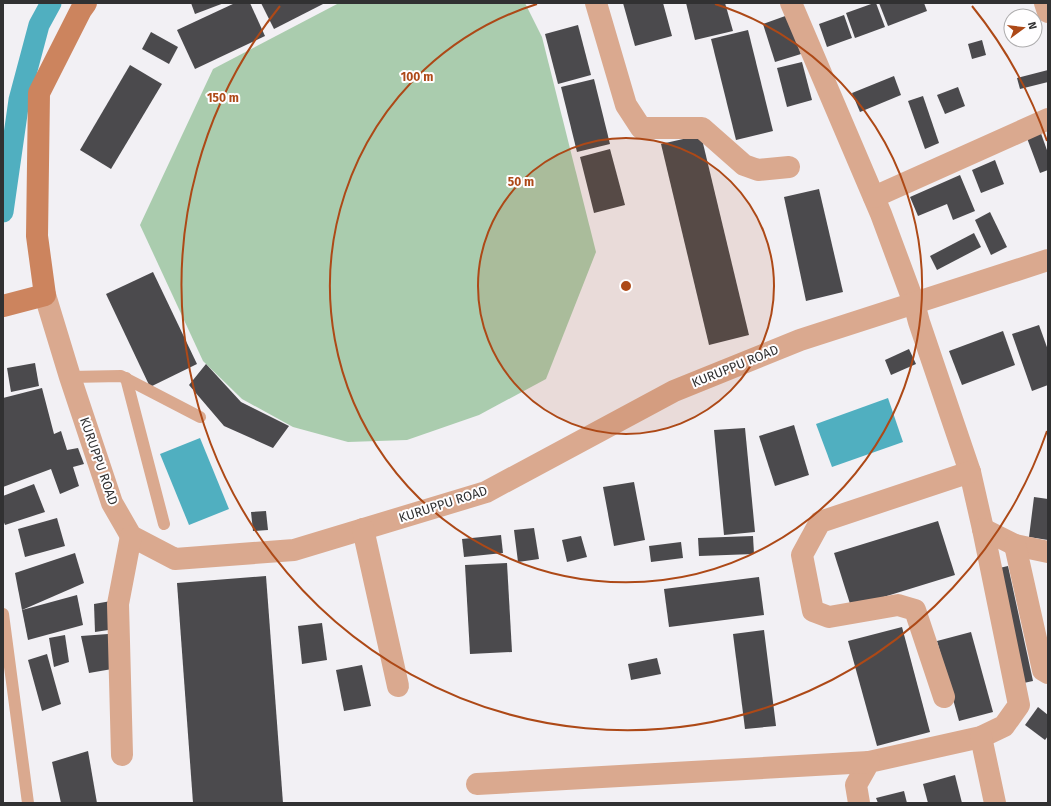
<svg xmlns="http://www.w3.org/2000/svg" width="1051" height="806" font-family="'Fira Sans',sans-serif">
<rect width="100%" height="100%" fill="#f2f0f4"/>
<path fill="#aaccae" d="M339 3H525L542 37 596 252 546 379 479 415 407 440 348 442 293 427 242 399 203 361 140 225 213 69Z"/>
<g fill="#50afc0">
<path d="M888 398 903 442 832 467 816 424Z"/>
<path d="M200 438 229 509 189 525 160 454Z"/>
</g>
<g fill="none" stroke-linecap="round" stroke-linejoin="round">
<path stroke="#50afc0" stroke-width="21" d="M3 212 19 100 39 25 51 3"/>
</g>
<g fill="#4b4a4d">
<path d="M191 3H224L195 14Z"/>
<path d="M235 3H250L265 36 195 69 177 30Z"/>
<path d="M261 3H325L274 29Z"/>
<path d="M623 3H663L672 36 635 46Z"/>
<path d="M686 3H725L733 31 695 40Z"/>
<path d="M874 3H876L885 27 855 38 846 13Z"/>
<path d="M879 3H924L927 11 888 26Z"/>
<path d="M788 15 801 54 775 62 763 24Z"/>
<path d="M844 15 852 38 827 47 819 24Z"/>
<path d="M578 25 591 75 558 84 545 34Z"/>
<path d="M748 30 773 131 736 140 711 39Z"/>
<path d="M151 32 178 47 169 64 142 49Z"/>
<path d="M982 40 986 55 972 59 968 44Z"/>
<path d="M802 62 812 100 787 107 777 68Z"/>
<path d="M130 65 162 84 111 169 80 150Z"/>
<path d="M1048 70V82L1020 89 1017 78Z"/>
<path d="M894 76 901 95 860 112 852 93Z"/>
<path d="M594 79 610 144 577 152 561 87Z"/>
<path d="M958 87 965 106 945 114 937 95Z"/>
<path d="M923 96 939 143 925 149 908 101Z"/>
<path d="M1038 125 1048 153V170L1040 173 1024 130Z"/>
<path d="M701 135 749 335 709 345 661 144Z"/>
<path d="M610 149 625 205 594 213 580 157Z"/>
<path d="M995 160 1004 184 981 193 972 170Z"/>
<path d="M960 175 975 211 953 220 947 204 918 216 910 197Z"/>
<path d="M819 189 843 292 806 301 784 197Z"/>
<path d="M990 212 1007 247 991 255 975 220Z"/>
<path d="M974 233 981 247 937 270 930 256Z"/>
<path d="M153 272 197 364 150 387 106 294Z"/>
<path d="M1039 325 1048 350V385L1032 391 1012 334Z"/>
<path d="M1003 331 1015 365 962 385 949 351Z"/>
<path d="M909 349 916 364 891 375 885 360Z"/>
<path d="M35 363 39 386 11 392 7 368Z"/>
<path d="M206 364 241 402 289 426 273 448 224 426 189 385Z"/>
<path d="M42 388 54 434 61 431 67 450 78 448 84 464 73 467 79 486 60 494 51 469 3 487V398Z"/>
<path d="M794 425 809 475 775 486 759 436Z"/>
<path d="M745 428 755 532 724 535 714 430Z"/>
<path d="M634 482 645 540 614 546 603 487Z"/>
<path d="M34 484 45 512 5 525 3 520V496Z"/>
<path d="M1034 497 1048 499V540L1029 537Z"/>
<path d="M266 511 268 530 253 531 251 512Z"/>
<path d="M57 518 65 546 25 557 18 529Z"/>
<path d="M938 521 955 575 851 607 834 553Z"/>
<path d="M534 528 539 559 518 562 514 530Z"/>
<path d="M501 535 503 553 464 557 462 539Z"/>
<path d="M581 536 587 557 567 562 562 540Z"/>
<path d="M753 536 754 554 699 556 698 538Z"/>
<path d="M681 542 683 558 651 562 649 546Z"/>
<path d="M75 553 84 583 22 610 15 573Z"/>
<path d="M507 563 512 652 470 654 465 565Z"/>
<path d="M1008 566 1033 681 1019 684 995 569Z"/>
<path d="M266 576 283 803H193L177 583Z"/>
<path d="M759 577 764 615 669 627 664 589Z"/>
<path d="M77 595 83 625 28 640 22 610Z"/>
<path d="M111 601 115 629 95 632 94 604Z"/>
<path d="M322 623 327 660 302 664 298 626Z"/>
<path d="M902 627 930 732 877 746 848 641Z"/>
<path d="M764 630 776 726 745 729 733 634Z"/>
<path d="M971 632 993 712 959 721 937 641Z"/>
<path d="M108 634 112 669 89 673 81 636Z"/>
<path d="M65 635 69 662 54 667 49 638Z"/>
<path d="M47 654 61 704 42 711 28 660Z"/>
<path d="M657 658 661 674 631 680 628 664Z"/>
<path d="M362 665 371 706 344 711 336 670Z"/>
<path d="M1038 707 1048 715V736L1045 740 1025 725Z"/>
<path d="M88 751 97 803H61L52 762Z"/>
<path d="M955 775 962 803H928L923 784Z"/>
<path d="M904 791 907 803H878L876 798Z"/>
</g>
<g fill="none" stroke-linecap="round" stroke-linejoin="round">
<g stroke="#daa98f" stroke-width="12">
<path d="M70 377 121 376 200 417"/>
<path d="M126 378 164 524"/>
<path d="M3 614 28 803"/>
</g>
<g stroke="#daa98f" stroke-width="22">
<path d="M596 3 626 105 641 128H702L744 165 758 170 789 167"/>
<path d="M791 3 881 214 914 303 919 322 970 472 983 529 1019 705 1004 726 981 737 869 762 856 785 859 803"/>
<path d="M1045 3 1048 12"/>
<path d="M874 197 1048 119"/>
<path d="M45 295 70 377 112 503 131 536 175 559 294 550 486 492 674 391 800 340 1048 260"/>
<path d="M363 529 398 686"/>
<path d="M983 529 1015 545 1048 552"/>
<path d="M1015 545 1043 670 1048 673"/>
<path d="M944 697 915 610 898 605 829 617 813 611 802 555 820 522 970 472"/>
<path d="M981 737 995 803"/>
<path d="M122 755 118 604 131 536"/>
<path d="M477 784 869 762"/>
</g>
<path stroke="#cc845e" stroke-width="22" d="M3 306 45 295 37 236 39 93 81 10 86 3"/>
</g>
<circle cx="626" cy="286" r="148" fill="#ad4917" fill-opacity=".12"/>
<g fill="none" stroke="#ad4917" stroke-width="2">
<circle cx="626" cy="286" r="148"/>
<path d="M715 4A296 296 0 1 1 537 4"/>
<path d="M1047 431A445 445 0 1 1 280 6M972 6A445 445 0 0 1 1047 141"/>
</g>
<g text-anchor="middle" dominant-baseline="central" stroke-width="4" stroke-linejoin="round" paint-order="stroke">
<g font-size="13" fill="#313132" stroke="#fffeff">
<text transform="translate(735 366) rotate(-22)">KURUPPU ROAD</text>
<text transform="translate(99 461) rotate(71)">KURUPPU ROAD</text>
<text transform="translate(443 504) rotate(-18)">KURUPPU ROAD</text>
</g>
</g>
<circle cx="626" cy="286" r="6" fill="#ad4917" stroke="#fffeff" stroke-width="2"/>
<g font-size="12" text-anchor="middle" font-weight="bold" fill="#ad4917" stroke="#fffeff" stroke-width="4" stroke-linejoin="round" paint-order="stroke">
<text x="417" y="81">100 m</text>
<text x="223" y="102">150 m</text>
<text x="521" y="186">50 m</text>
</g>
<rect width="1051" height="806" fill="none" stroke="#313132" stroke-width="8"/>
<g transform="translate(1023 28) rotate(75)"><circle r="19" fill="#fffeff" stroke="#adacad"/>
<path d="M0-3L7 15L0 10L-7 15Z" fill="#ad4917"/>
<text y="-6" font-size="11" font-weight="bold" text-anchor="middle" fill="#313132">N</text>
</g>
</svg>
